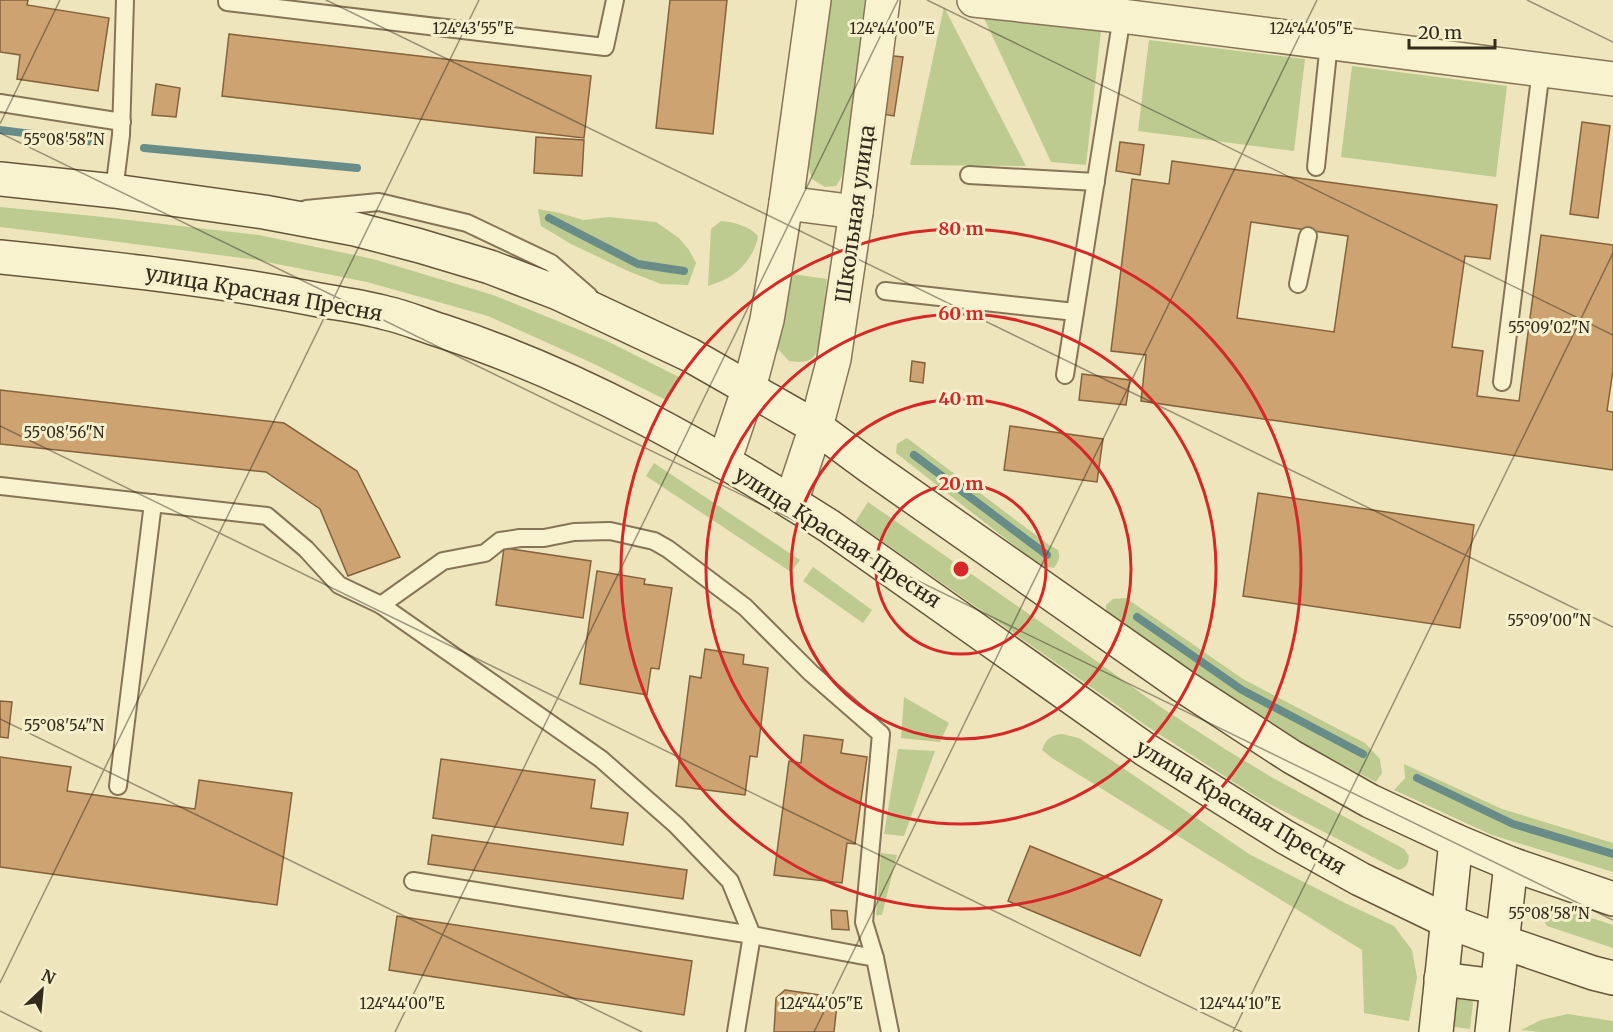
<svg xmlns="http://www.w3.org/2000/svg" width="1613" height="1032" font-family="Merriweather,serif">
<rect width="100%" height="100%" fill="#eee5bc"/>
<g fill="#bdcb90">
<path d="M829 0H865L844 167 841 178 836 186 825 187 812 179 808 164Z"/>
<path d="M944 7 1026 166 910 165Z"/>
<path d="M983 16 1101 31 1086 165 1051 162Z"/>
<path d="M1149 40 1305 59 1294 151 1138 131Z"/>
<path d="M1352 66 1507 86 1496 177 1341 157Z"/>
<path d="M0 207 94 216 259 235 373 259 493 295 607 341 679 377 668 401 592 363 488 316 367 282 257 260 73 236 0 227Z"/>
<path d="M538 209 560 213 583 220 609 217 656 222 679 238 689 250 696 263 688 285 661 284 628 271 571 244 541 226Z"/>
<path d="M721 221C734 222 749 226 758 236 756 250 746 265 735 273 728 279 717 283 708 286L711 229Z"/>
<path d="M792 274 827 279C825 294 822 345 815 355 809 364 798 362 789 361L778 349V339Z"/>
<path d="M907 438 1049 545 1058 550C1061 558 1058 562 1054 568L1039 565 896 453 897 444Z"/>
<path d="M654 463 800 560 791 572 646 476Z"/>
<path d="M868 502 1095 660 1159 706 1225 749 1273 778 1404 849 1409 856C1408 865 1406 868 1398 870L1260 799 1148 727 855 522Z"/>
<path d="M813 567 872 610 863 623 803 581Z"/>
<path d="M1126 598 1243 679 1365 743 1380 759 1382 773 1376 782 1256 720 1106 617V605L1113 599Z"/>
<path d="M904 697 949 723 940 742 901 738Z"/>
<path d="M1062 734 1079 738 1249 854 1347 904 1394 926 1412 950 1417 977 1409 1021 1364 1013 1362 950 1052 758 1042 750C1046 739 1051 735 1062 734Z"/>
<path d="M898 749 935 751 904 836 884 834Z"/>
<path d="M1404 764 1502 809 1613 843V872L1492 835 1394 790 1405 778Z"/>
<path d="M881 853 897 855 882 915H876Z"/>
<path d="M1552 905 1613 925V948L1547 926 1542 918 1544 911Z"/>
<path d="M1455 994H1470L1473 1002 1470 1029 1449 1026Z"/>
<path d="M1568 1014 1613 1021V1032H1539L1521 1030 1541 1020Z"/>
</g>
<g fill="none" stroke-linecap="round" stroke-linejoin="round">
<g stroke="#688c87" stroke-width="8">
<path d="M0 130 95 142"/>
<path d="M144 148 357 168"/>
<path d="M549 218 638 264 684 271"/>
<path d="M914 455 1047 555"/>
<path d="M1137 617 1242 690 1363 754"/>
<path d="M1417 778 1513 824 1613 854"/>
</g>
</g>
<g fill="#cda371" stroke="#84623b" stroke-width="1.5" fill-rule="evenodd">
<path d="M0 0H28L27 5 109 18 98 91 17 79 20 55 0 52Z"/>
<path d="M670 0H727L713 134 656 128Z"/>
<path d="M229 34 591 76 584 138 222 96Z"/>
<path d="M884 55 903 57 894 116 876 113Z"/>
<path d="M156 84 180 88 176 117 152 115Z"/>
<path d="M1582 122 1610 126 1598 218 1570 214Z"/>
<path d="M536 137 584 140 582 176 534 173Z"/>
<path d="M1120 142 1144 145 1140 175 1116 171Z"/>
<path d="M1172 161 1497 205 1490 259 1465 256 1452 347 1483 351 1477 396 1519 401 1541 235 1613 245V370L1607 411 1613 412V470L1141 401 1146 355 1111 351 1132 179 1169 184ZM1251 222 1348 236 1334 332 1237 318Z"/>
<path d="M912 361 925 363 923 383 910 381Z"/>
<path d="M1082 374 1130 380 1126 405 1079 400Z"/>
<path d="M0 390 284 423 357 471 400 557 348 576 320 509 266 472 0 444Z"/>
<path d="M1010 426 1103 439 1097 482 1004 470Z"/>
<path d="M1258 493 1474 525 1460 628 1243 596Z"/>
<path d="M504 548 591 561 583 618 496 605Z"/>
<path d="M597 571 645 579 644 584 672 588 659 669 651 668 647 695 580 684Z"/>
<path d="M705 649 744 655 743 664 768 668 757 757 750 756 745 795 676 786 690 676 701 678Z"/>
<path d="M0 701 12 702 8 738 0 737Z"/>
<path d="M804 735 843 740 841 753 867 757 855 844 847 843 842 883 774 875 789 761 801 763Z"/>
<path d="M0 757 71 767 67 791 195 809 199 780 292 793 277 905 0 867Z"/>
<path d="M441 759 595 780 591 808 628 813 623 845 433 818Z"/>
<path d="M432 835 687 870 683 899 428 864Z"/>
<path d="M1030 846 1162 900 1140 956 1008 901Z"/>
<path d="M831 910 847 911 849 930 832 929Z"/>
<path d="M397 916 692 961 684 1015 389 970Z"/>
<path d="M785 990 827 996 837 1004 834 1032H774L776 998Z"/>
</g>
<g fill="none" stroke-linecap="round" stroke-linejoin="round">
<g stroke="#857556" stroke-width="20">
<g id="lane">
<path d="M227 0V2L605 47 615 0"/>
<path d="M0 103 122 122"/>
<path d="M1316 167 1329 43"/>
<path d="M969 175 1096 182"/>
<path d="M114 191 121 135 125 0"/>
<path d="M306 209 379 202 467 223 551 263 589 296"/>
<path d="M1298 284 1308 236"/>
<path d="M885 291 1075 312"/>
<path d="M1065 375 1122 16"/>
<path d="M1502 382 1541 70"/>
<path d="M0 486 267 516 306 549 339 585 381 605 601 759 676 825 730 881 752 935 875 958 890 1032"/>
<path d="M381 605 443 561 485 553 500 541 520 538H544L574 532 610 531 654 541 668 549 745 607 811 673 881 734 864 922 875 958"/>
<path d="M118 786 153 503"/>
<path d="M413 881 752 935 736 1032"/>
</g>
</g>
<g stroke="#857556" stroke-width="36">
<g id="street">
<path d="M974 0 1122 16 1613 79"/>
<path d="M786 203 856 212"/>
<path d="M724 462 749 388 767 320 786 203 814 0"/>
<path d="M791 502 816 427 834 359 856 212 883 0"/>
</g>
</g>
<g stroke="#665639" stroke-width="36">
<g id="secondary">
<path d="M0 179 114 191 264 212 355 229 420 246 490 267 558 293 690 355 816 427 869 466 1183 686 1292 757 1370 801 1456 841 1511 864 1613 899"/>
<path d="M0 257C107 268 214 279 319 300 341 304 364 307 386 313 405 317 423 325 442 331 580 376 708 449 829 526L1146 750 1285 837 1360 879 1447 921 1503 942 1593 973 1613 978"/>
<path d="M1441 979 1497 986"/>
<path d="M1436 1032 1456 841"/>
<path d="M1492 1032 1511 864"/>
</g>
</g>
<use href="#lane" stroke="#f9f2cf" stroke-width="16"/>
<use href="#street" stroke="#f9f2cf" stroke-width="33"/>
<use href="#secondary" stroke="#f9f2cf" stroke-width="33"/>
</g>
<path fill="none" stroke="#342a1b" stroke-width="1.5" stroke-opacity="0.45" d="M326 0 1613 627M927 0 1613 335M1527 0 1613 42M0 124 60 0M0 133 1613 920M0 426 1242 1032M0 719 642 1032M0 983 479 0M0 1011 42 1032M395 1032 898 0M814 1032 1317 0M1233 1032 1613 253"/>
<g fill="none" stroke="#d62828" stroke-width="3">
<circle cx="961" cy="569" r="85"/>
<circle cx="961" cy="569" r="170"/>
<circle cx="961" cy="569" r="255"/>
<circle cx="961" cy="569" r="340"/>
</g>
<g text-anchor="middle" dominant-baseline="central" stroke-width="6" stroke-linejoin="round" paint-order="stroke">
<g font-size="21" fill="#342a1b" stroke="#f5efcb">
<text transform="translate(855 214) rotate(-82)">Школьная улица</text>
<text transform="translate(264 293) rotate(10)">улица Красная Пресня</text>
<text transform="translate(838 537) rotate(33)">улица Красная Пресня</text>
<text transform="translate(1241 807) rotate(31)">улица Красная Пресня</text>
</g>
</g>
<g font-size="15" text-anchor="middle" fill="#342a1b" stroke="#f5efcb" stroke-width="6" stroke-linejoin="round" paint-order="stroke">
<text x="473" y="34">124°43'55"E</text>
<text x="892" y="34">124°44'00"E</text>
<text x="1311" y="34">124°44'05"E</text>
<text x="64" y="145">55°08'58"N</text>
<text x="1549" y="333">55°09'02"N</text>
<text x="64" y="438">55°08'56"N</text>
<text x="1549" y="626">55°09'00"N</text>
<text x="64" y="731">55°08'54"N</text>
<text x="1549" y="919">55°08'58"N</text>
<text x="402" y="1009">124°44'00"E</text>
<text x="821" y="1009">124°44'05"E</text>
<text x="1240" y="1009">124°44'10"E</text>
</g>
<circle cx="961" cy="569" r="9" fill="#d62828" stroke="#f5efcb" stroke-width="3"/>
<g font-size="18" text-anchor="middle" font-weight="bold" fill="#d62828" stroke="#f5efcb" stroke-width="6" stroke-linejoin="round" paint-order="stroke">
<text x="961" y="235">80 m</text>
<text x="961" y="320">60 m</text>
<text x="961" y="405">40 m</text>
<text x="961" y="490">20 m</text>
</g>
<g transform="translate(42 990) rotate(26)" stroke="#f5efcb" stroke-width="4.5" paint-order="stroke">
<path d="M0-4.5L10 22L0 15L-10 22Z" fill="#342a1b"/>
<text y="-9" font-size="16" font-weight="bold" text-anchor="middle" fill="#342a1b">N</text>
</g>
<path d="M1409 39v9h86v-9" fill="none" stroke="#342a1b" stroke-width="3"/>
<text x="1418" y="39" font-size="18" fill="#342a1b" stroke="#f5efcb" stroke-width="4.5" paint-order="stroke">20 m</text>
</svg>
